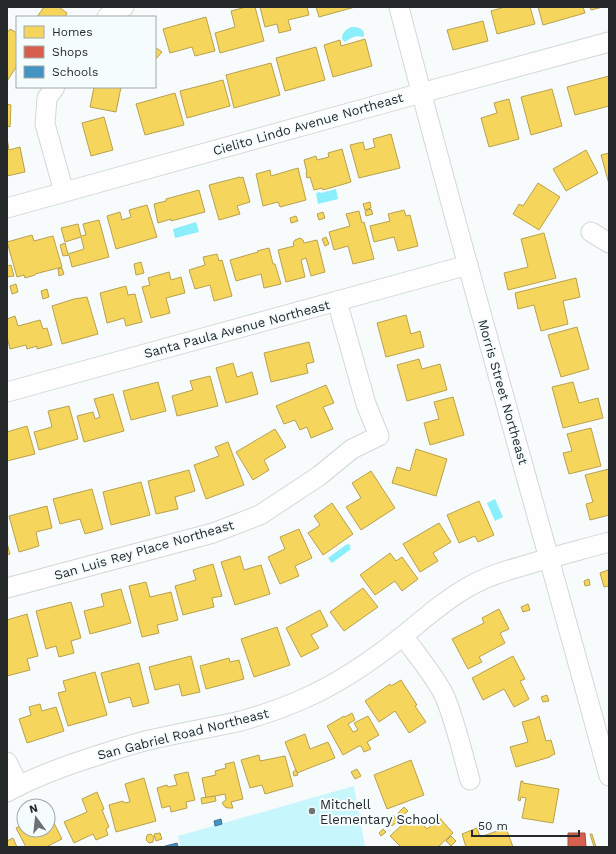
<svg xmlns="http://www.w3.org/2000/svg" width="616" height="854" font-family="'Work Sans',sans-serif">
<rect width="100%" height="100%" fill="#f7fbfb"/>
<path fill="#c7f6fc" d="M354 786 365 847H181L178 836Z"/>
<g fill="#8aeefb">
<path d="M351 27C357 27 365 28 364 36L363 37C355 35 351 38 345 42L342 39C342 33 345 30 351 27Z"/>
<path d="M336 189 338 199 318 204 316 193 320 192 321 193Z"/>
<path d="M196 222 199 232 175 238 173 229Z"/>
<path d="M495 499 503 517 495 521 487 503Z"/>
<path d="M347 544 348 545 349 544 351 546 349 547 351 549 332 563 328 558Z"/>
</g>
<g fill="#f6d55c" stroke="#b8a14d">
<path d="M44 7H59L67 13 65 17H37Z"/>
<path d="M246 7H255L264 41 220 53 215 33 235 27 231 11Z"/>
<path d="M260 7H307L309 15 288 20 291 30 279 33 277 24 265 27Z"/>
<path d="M316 7H355L319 17Z"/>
<path d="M505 7H530L535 24 497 34 491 11Z"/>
<path d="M538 7H583L585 13 543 25Z"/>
<path d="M590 7H603L591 10Z"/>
<path d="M206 17 215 51 195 56 192 47 170 53 163 29Z"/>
<path d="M483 21 488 41 453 50 447 30Z"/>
<path d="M10 29 17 33V66L7 81V33Z"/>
<path d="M365 39 372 66 333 77 324 45 340 40 341 46Z"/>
<path d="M155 47 162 52 155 60Z"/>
<path d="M316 47 325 80 285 91 276 58Z"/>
<path d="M271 63 280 95 234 108 226 75Z"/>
<path d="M609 76V106L575 115 567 87Z"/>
<path d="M223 80 230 106 187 118 180 91Z"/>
<path d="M94 87H121L116 112 90 107Z"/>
<path d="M552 89 562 126 531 135 521 97Z"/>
<path d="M175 93 184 125 145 135 136 104Z"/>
<path d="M509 99 519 139 489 147 481 118 497 113 494 103Z"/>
<path d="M7 104 11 105 10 127 7 126Z"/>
<path d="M104 117 113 150 91 156 82 123Z"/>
<path d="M391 134 400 168 359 178 350 145 363 142 365 150 375 147 373 139Z"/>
<path d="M7 138 9 150 20 147 25 172 7 176Z"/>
<path d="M342 149 351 182 323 190 322 188 314 190 310 177 307 178 306 173H307L304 160 316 156 317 160 329 157 328 153Z"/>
<path d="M586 150 598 173 566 191 553 169Z"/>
<path d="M609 153V184L601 155Z"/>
<path d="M298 168 306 200 280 207 278 202 263 206 256 174 270 170 271 176Z"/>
<path d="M240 177V178L243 177 250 202 237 206 240 214 219 220 209 185Z"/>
<path d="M538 183 560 197 539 230 513 214 519 204 523 206Z"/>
<path d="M199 190 205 212 171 221V219L158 223 154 204 166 201V199Z"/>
<path d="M370 202 371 208 365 210 363 204Z"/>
<path d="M147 205 157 237 116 249 107 216 120 212 122 220 131 217 129 210Z"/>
<path d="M371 209 373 214 366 216 365 211Z"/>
<path d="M404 210 406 216 410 215 418 246 398 251 394 237 374 242 370 226 390 221 388 214Z"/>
<path d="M359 211 362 223 364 222 374 259 353 264 348 246 334 250 329 232 350 226 346 214Z"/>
<path d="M323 212 325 218 319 220 317 214Z"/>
<path d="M296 216 298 221 291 223 290 218Z"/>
<path d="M99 220 109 257 72 267 69 255 63 256 60 245 65 243 68 254 84 249 81 237 65 242 61 228 78 224 81 236 86 235 83 224Z"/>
<path d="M544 233 556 278 508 290 504 273 528 267 521 239Z"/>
<path d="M32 235 34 241 53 236 62 267 35 274V275L25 278 24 275 17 277 7 242Z"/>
<path d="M326 237 329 244 325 246 322 239Z"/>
<path d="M300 238 303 240 304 243 317 240 325 272 311 276 306 258 301 260 305 277 286 282 278 250 294 246 293 243 295 240Z"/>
<path d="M269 248 273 264H275L281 284 264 288 261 274 236 281 230 260 258 252 257 251Z"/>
<path d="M217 254 219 261 222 260 232 296 214 301 210 285 195 289 189 270 205 265 203 257Z"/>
<path d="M141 262 144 273 136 275 134 264Z"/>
<path d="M11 265 14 276 7 277V266Z"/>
<path d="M62 268 64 274 59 276 58 269Z"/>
<path d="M169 272 171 280 181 277 185 293 166 298 170 313 151 318 142 287 150 285 148 278Z"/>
<path d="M576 278 580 297 563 301 568 324 541 331 534 305 518 309 515 293Z"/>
<path d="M16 284 18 292 12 294 10 286Z"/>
<path d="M126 286 128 295 135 294 142 322 126 326 124 318 107 323 100 293Z"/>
<path d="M47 289 49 297 43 299 41 291Z"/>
<path d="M87 297 98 334 62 344 52 306 74 299Z"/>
<path d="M406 315 411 334 420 331 424 347 386 357 377 323Z"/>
<path d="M15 316 18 326 40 320 43 329 47 328 52 345 37 349V346L27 349 26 345 10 349 7 337V319Z"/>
<path d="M577 327 589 369 561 377 548 335Z"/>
<path d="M309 342 314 362 306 364 308 373 271 382 264 353Z"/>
<path d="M419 359 422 369 440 364 447 390 407 401 397 365Z"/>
<path d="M233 363 237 377 252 372 258 394 226 403 216 368Z"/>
<path d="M210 376 218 406 177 416 172 396 193 390 190 381Z"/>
<path d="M158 382 166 411 131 420 123 391Z"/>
<path d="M573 382 579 403 598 398 603 418 563 428 552 387Z"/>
<path d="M326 385 334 403 323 407 333 429 311 438 307 427 300 430 295 420 284 424 276 406Z"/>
<path d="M113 394 124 431 84 442 77 416 93 412 95 419 100 417 94 399Z"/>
<path d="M453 397 464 435 430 445 424 423 439 419 434 402Z"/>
<path d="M69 406 78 439 39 450 34 432 52 427 48 411Z"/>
<path d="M27 426 35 454 7 461V432Z"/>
<path d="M591 428 601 466 569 474 563 453 572 451 567 434Z"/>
<path d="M275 429 286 447 264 460 269 470 253 480 236 452Z"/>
<path d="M228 442 244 485 206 499 194 465 219 456 215 447Z"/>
<path d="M416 449 447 459 436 496 392 483 397 467 410 471Z"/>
<path d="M609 469V515L590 520 586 504 593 502 585 475Z"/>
<path d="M189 470 195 491 175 497 178 509 156 514 148 481Z"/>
<path d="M371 471 395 508 361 530 346 507 361 498 352 483Z"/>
<path d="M141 482 150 515 111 525 103 492Z"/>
<path d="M92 489 103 529 85 534 80 519 60 524 53 499Z"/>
<path d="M479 501 494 535 478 542 475 536 459 543 447 515Z"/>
<path d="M332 503 353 534 323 555 308 533 320 525 314 516Z"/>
<path d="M47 506 52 528 36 532 39 546 19 552 9 516Z"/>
<path d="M439 523 451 542 433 553 438 561 420 572 403 544Z"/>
<path d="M299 529 312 558 295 566 299 576 280 584 268 557 285 549 280 537Z"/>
<path d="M7 543 10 554 7 555Z"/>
<path d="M390 553 396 561 402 557 418 579 402 591 395 581 375 595 360 575Z"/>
<path d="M240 556 244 570 261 565 270 594 235 605 221 562Z"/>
<path d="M213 564 222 596 212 598 214 607 183 615 175 586 196 580 193 570Z"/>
<path d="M608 570H609V586L604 587 600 573Z"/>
<path d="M589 579 590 585 585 586 584 581Z"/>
<path d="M146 582 150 597 171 592 178 620 157 625 159 633 142 637 129 586Z"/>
<path d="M363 588 378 607 344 631 330 612Z"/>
<path d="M121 589 131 623 90 634 84 611 104 606 101 594Z"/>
<path d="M71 602 81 638 71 641 74 653 59 657 56 646 46 649 36 611Z"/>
<path d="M528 604 530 610 523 612 521 607Z"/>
<path d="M499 609 509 629 500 633 505 643 479 657 482 662 468 669 452 639 484 623 482 618Z"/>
<path d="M320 610 328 626 311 635 319 648 301 657 286 628Z"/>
<path d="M27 614 38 656 27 659 30 670 7 676V620Z"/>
<path d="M277 627 290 665 254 677 241 639Z"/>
<path d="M191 656 200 692 182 696 179 684 155 690 149 667Z"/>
<path d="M513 656 525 679 520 681 529 699 514 707 504 689 483 700 472 678Z"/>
<path d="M229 658 230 662 239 660 244 679 206 689 200 666Z"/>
<path d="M139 663 149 703 133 707 130 697 109 703 101 673Z"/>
<path d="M95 672 107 715 68 726 58 693 66 691 63 681Z"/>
<path d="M401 680 417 705 415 706 426 722 409 733 395 711 379 722 365 701 390 684 391 686Z"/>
<path d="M547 695 549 701 543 702 541 697Z"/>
<path d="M40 704 42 711 56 707 64 731 27 743 19 719 31 715 29 707Z"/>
<path d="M352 713 355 720 348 724 353 732 358 730 354 723 368 716 379 735 367 742 371 749 364 752 361 746H359L343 755 327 726 344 716 345 717Z"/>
<path d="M539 716 546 741 551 740 555 754 550 756V757L516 767 510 747 528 742 522 722 537 718V717Z"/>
<path d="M305 734 310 749 328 742 335 758 297 773 285 742Z"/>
<path d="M259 755 260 761 285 756 293 786 265 794 262 785 250 788 241 760Z"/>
<path d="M411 760 424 795 387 809 374 775Z"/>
<path d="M234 762 243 799 231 802 233 808H228L225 807 222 803 226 800 225 794 206 798 202 778 216 775 215 771 226 768 225 764Z"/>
<path d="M357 769 361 776 355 779 351 772Z"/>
<path d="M296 770 298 775 294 776 293 772Z"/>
<path d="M188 772 195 800 186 802 187 808 171 812 170 806 162 808 157 788 167 785 168 787 177 785 174 775Z"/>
<path d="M144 778 156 821 116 832 109 805 123 801 124 803 130 802 125 784Z"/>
<path d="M521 781H523V783L559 789 553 823 522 818 526 798 521 797 520 801 518 800Z"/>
<path d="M97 792 104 809 102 810 109 827 106 829 108 835 96 840 93 834 74 843 64 822 87 812 82 799Z"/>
<path d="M215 796 216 801 202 804 201 798Z"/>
<path d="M404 807 408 811 401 817 398 813Z"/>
<path d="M414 814 427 829 437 820 435 818 438 816 453 833 438 847H401L390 836Z"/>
<path d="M393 815 398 821 392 826 387 821Z"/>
<path d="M53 821 62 839 46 847H26L16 828 24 824V830H48V823Z"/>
<path d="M477 828 480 837 506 828 513 847H466L462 834Z"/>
<path d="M383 829 386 832 381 836 379 833Z"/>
<path d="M160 833 162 839 156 841 154 834Z"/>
<path d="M151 834 154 837 153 842 149 843 146 840 147 835Z"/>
<path d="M590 834H592L596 847H594Z"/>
<path d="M451 836 456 841 451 846 446 841Z"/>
<path d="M13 838 17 847H7V841Z"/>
</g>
<path fill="#d6604d" stroke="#a15042" d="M568 833H585L586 847H568Z"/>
<g fill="#4393c3" stroke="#3a7395">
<path d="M221 819 222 824 215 826 214 821Z"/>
<path d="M177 843 178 847H162Z"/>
</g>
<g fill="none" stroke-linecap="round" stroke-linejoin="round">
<g stroke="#d4d7d7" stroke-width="21">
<g id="minor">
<path d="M399 7C465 264 539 519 609 776"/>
<path d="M107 17 118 9 124 7"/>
<path d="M55 87 47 98 45 124 64 192"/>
<path d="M7 208 421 93 609 42"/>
<path d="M591 232 609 243"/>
<path d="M7 392 468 265"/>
<path d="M7 588 213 533 260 515 319 476 352 449 379 436 366 404 337 301"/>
<path d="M403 636C417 655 435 676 445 697 456 724 462 752 470 780"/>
<path d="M7 762 19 786"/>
<path d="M7 792C36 776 67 765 99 755 120 748 141 741 163 737 189 731 215 727 241 721 262 715 283 708 303 699 340 683 373 660 404 635 425 618 446 599 470 586 491 574 513 569 536 562 560 555 584 549 609 542"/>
</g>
</g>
<use href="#minor" stroke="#fefefe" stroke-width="19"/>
</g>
<circle fill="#6f7272" stroke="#f5fcfd" stroke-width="1.5" cx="312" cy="811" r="4"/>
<g text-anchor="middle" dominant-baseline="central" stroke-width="4" stroke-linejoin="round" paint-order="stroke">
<g font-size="13" fill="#262929" stroke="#f5fcfd">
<text transform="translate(308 124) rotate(-16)">Cielito Lindo Avenue Northeast</text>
<text transform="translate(237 329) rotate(-15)">Santa Paula Avenue Northeast</text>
<text transform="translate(503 392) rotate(74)">Morris Street Northeast</text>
<text transform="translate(144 550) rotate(-16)">San Luis Rey Place Northeast</text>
<text transform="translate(183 734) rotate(-14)">San Gabriel Road Northeast</text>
</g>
<g font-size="13" fill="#262929" stroke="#f5fcfd" text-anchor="start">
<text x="320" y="804">Mitchell<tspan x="320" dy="15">Elementary School</tspan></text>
</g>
</g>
<rect width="616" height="854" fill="none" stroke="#262929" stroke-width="16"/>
<rect x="16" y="16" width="140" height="72" fill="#f5fcfd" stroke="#a2a8a8"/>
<rect x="24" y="26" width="20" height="12" fill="#f6d55c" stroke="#a2a8a8"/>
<text x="52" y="36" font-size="12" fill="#262929">Homes</text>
<rect x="24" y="46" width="20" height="12" fill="#d6604d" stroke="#a2a8a8"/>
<text x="52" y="56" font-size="12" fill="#262929">Shops</text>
<rect x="24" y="66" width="20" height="12" fill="#4393c3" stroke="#a2a8a8"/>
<text x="52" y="76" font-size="12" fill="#262929">Schools</text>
<g transform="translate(36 818) rotate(345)"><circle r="19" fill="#f5fcfd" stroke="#a2a8a8"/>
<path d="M0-3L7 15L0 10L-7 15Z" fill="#6f7272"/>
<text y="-6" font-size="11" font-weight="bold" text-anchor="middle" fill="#262929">N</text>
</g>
<path d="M472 830v6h107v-6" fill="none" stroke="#262929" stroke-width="2"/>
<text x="478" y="830" font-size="12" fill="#262929" stroke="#f5fcfd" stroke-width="3" paint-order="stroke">50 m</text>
</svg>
